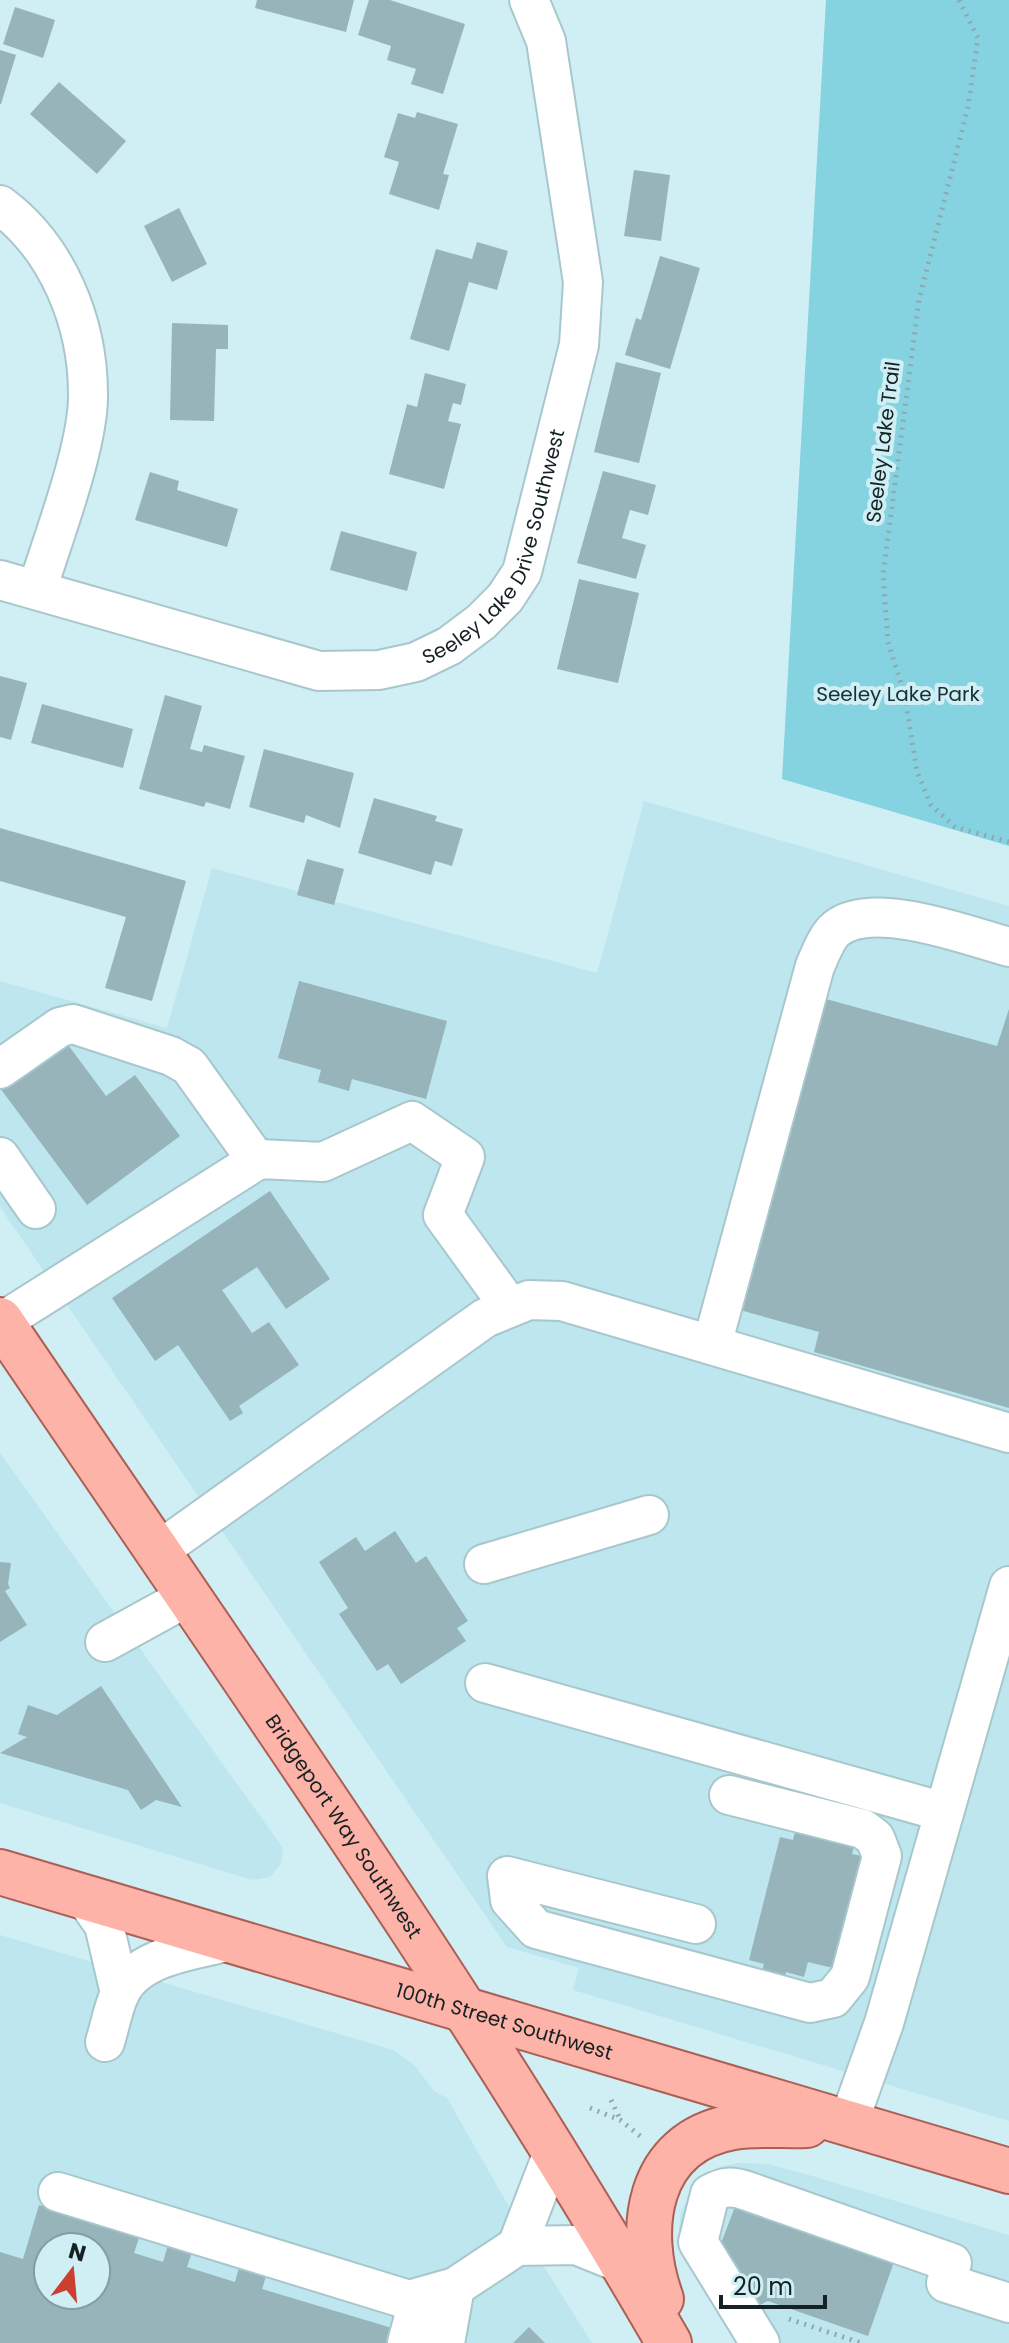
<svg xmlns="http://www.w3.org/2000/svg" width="1009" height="2343" font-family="Poppins,sans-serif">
<rect width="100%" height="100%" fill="#d0eff5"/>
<g fill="#bde6ee" fill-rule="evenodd">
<path d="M644 801 1009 906V2121L573 1990 579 1968 507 1947 0 1207V981L167 1028 212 868 597 973Z"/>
<path d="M0 1453 283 1848 281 1864 270 1877 252 1880 0 1803Z"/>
<path d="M0 1935 394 2050 415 2066 434 2091 447 2098 536 2254 592 2343H0ZM48 2247H96V2295H48Z"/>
<path d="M737 2163 768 2164 809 2175 1009 2235V2343H741L688 2253 679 2229 681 2211 699 2180 719 2167Z"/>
</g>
<path fill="#85d3e1" d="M826 0H1009V846L782 779Z"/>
<g fill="#96b4b9" fill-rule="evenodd">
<path d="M257 0H354L346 32 255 8Z"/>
<path d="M369 0H390L465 24 443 94 411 84 416 69 387 60 391 46 358 35Z"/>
<path d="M15 7 55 20 43 58 3 44Z"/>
<path d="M0 50 16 55 1 104H0Z"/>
<path d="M59 82 126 141 97 174 30 114Z"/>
<path d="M417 112 458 124 443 174 449 175 439 210 389 194 399 162 384 157 398 113 415 118Z"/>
<path d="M634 170 670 175 661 241 624 236Z"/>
<path d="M179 208 207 264 172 282 144 226Z"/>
<path d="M477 242 508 251 497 290 469 282 449 351 410 339 436 249 472 259Z"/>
<path d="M660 256 700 268 670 369 625 355 636 318 641 320Z"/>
<path d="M172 323 228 325V349H216L214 421 170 420Z"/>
<path d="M616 362 661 373 639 463 594 452Z"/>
<path d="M425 373 466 384 461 405 453 403 448 421 461 424 444 489 389 474 407 404 417 407Z"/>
<path d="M603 471 656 485 648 515 630 510 622 538 646 545 636 579 577 563Z"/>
<path d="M150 472 179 481 177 490 238 509 227 547 135 520Z"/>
<path d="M341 531 417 552 407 591 330 570Z"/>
<path d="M579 579 639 593 618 683 557 669Z"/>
<path d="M0 676 27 683 11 740 0 737Z"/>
<path d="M165 695 202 706 190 749 202 752 204 745 245 756 230 809 206 802 204 807 139 789Z"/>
<path d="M42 704 133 729 123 768 31 743Z"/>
<path d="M264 749 354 773 340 828 306 815 304 823 249 807Z"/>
<path d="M374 798 437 816 435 821 463 829 452 866 435 861 431 875 358 853Z"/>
<path d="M0 828 186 881 152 1001 105 988 126 917 0 881Z"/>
<path d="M307 859 344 869 334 905 297 895Z"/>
<path d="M299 981 447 1021 426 1099 352 1079 349 1091 318 1082 321 1070 278 1058Z"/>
<path d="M826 999 997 1046 1009 1009V1408L814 1352 819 1332 740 1310Z"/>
<path d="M63 1038 106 1096 135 1075 180 1136 87 1205 0 1088Z"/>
<path d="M270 1191 330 1279 286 1309 257 1267 222 1290 252 1333 269 1322 299 1365 239 1406 243 1413 230 1421 178 1345 155 1361 112 1298Z"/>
<path d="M395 1531 416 1563 426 1556 468 1621 457 1628 466 1641 401 1684 388 1664 377 1671 339 1614 348 1608 319 1562 356 1537 365 1551Z"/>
<path d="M0 1562 11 1563 8 1584 10 1588 5 1591 27 1625 0 1642Z"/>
<path d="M101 1686 182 1807 156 1800 141 1810 128 1790 0 1753 27 1737 18 1734 28 1705 57 1715Z"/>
<path d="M798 1820 856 1839 852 1854 866 1857 847 1931 842 1930 833 1968 808 1962 804 1977 786 1972 783 1984 760 1978 764 1964 749 1960 780 1837 793 1840Z"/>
<path d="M738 2199 896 2256 868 2336 768 2301 751 2309 718 2251Z"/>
<path d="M39 2205 140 2235 134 2253 163 2262 168 2245 192 2252 187 2267 235 2282 240 2264 267 2273 262 2289 392 2328 387 2343H0V2252L23 2259ZM48 2247H96V2295H48Z"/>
<path d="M529 2327 545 2343H513Z"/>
</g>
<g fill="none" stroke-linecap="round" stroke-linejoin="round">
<g stroke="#a8c7cc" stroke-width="42">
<g id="minor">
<path d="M0 205C58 248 88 323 88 394 89 445 53 538 37 590"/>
<path id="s1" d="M0 580 319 671 379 670 416 662 449 646 481 622 505 598 522 572 579 345 583 282 546 41 529 0"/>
<path d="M0 1069 60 1027 73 1024 171 1056 189 1066 257 1161"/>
<path d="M0 1157 36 1209"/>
<path d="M0 1323 259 1159 323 1162 412 1121 465 1157 443 1215 509 1306"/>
<path d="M712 1345 815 966C820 955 827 936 836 929 872 899 969 936 1009 947"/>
<path d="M157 1552 485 1318 529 1300 562 1301 1009 1433"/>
<path d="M484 1564 649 1515"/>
<path d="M105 1642 187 1597"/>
<path d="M485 1683 944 1812"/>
<path d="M85 1898 104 1925 120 1993"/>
<path d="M696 1924 507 1876 510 1900 536 1929 810 2003 833 1998 850 1977 882 1856 875 1838 863 1829 729 1795"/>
<path d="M105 2042C110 2026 113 2008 120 1993 138 1955 194 1951 230 1941"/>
<path d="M848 2124 884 2023 1009 1586"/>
<path d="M58 2192 409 2300 455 2287 517 2246 576 2245 623 2264"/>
<path d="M517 2246 554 2150"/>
<path d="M946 2283 1009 2303"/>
<path d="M407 2343 419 2298"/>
<path d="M445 2343 455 2287"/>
<path d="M760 2343 698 2242 710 2194C724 2186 732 2186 747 2191L952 2263"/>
</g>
</g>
<g stroke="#ac5f54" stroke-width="48">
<g id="major">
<path id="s2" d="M0 1320C228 1657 465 1990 669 2343"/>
<path id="s3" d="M0 1872 1009 2171"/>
<path d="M661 2299C636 2231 646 2142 733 2127 756 2123 783 2126 807 2125"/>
</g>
</g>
<g stroke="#90a8ad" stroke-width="5" stroke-dasharray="2 6" stroke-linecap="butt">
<path d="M959 0 978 38 968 107 919 300 883 575 888 642 905 696 917 772 931 805 955 827 1009 842"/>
<path d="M611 2100 621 2121"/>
<path d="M590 2108 620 2120 644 2139"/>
<path d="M789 2319 861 2343"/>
</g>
<use href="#minor" stroke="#fff" stroke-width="38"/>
<use href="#major" stroke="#feb3a8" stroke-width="44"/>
</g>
<g text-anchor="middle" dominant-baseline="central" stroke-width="8" stroke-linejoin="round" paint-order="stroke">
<g font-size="20" fill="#152123" stroke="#d0eff5">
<text transform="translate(883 442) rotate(-83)">Seeley Lake Trail</text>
<text stroke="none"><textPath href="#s1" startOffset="578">Seeley Lake Drive Southwest</textPath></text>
<text stroke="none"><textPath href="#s2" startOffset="612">Bridgeport Way Southwest</textPath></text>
<text stroke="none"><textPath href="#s3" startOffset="526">100th Street Southwest</textPath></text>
</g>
<g font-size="20" fill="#182f33" stroke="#d0eff5">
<text x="898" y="694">Seeley Lake Park</text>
</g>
</g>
<g transform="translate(72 2271) rotate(16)"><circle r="38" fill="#d0eff5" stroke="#859da1" stroke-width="2"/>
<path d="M0-6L14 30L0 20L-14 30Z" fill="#cc3f30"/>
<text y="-12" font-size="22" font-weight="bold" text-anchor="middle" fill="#152123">N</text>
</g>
<path d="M721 2295v12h104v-12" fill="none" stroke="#152123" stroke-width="4"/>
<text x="733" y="2295" font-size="24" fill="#152123" stroke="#d0eff5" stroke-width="6" paint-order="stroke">20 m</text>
</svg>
